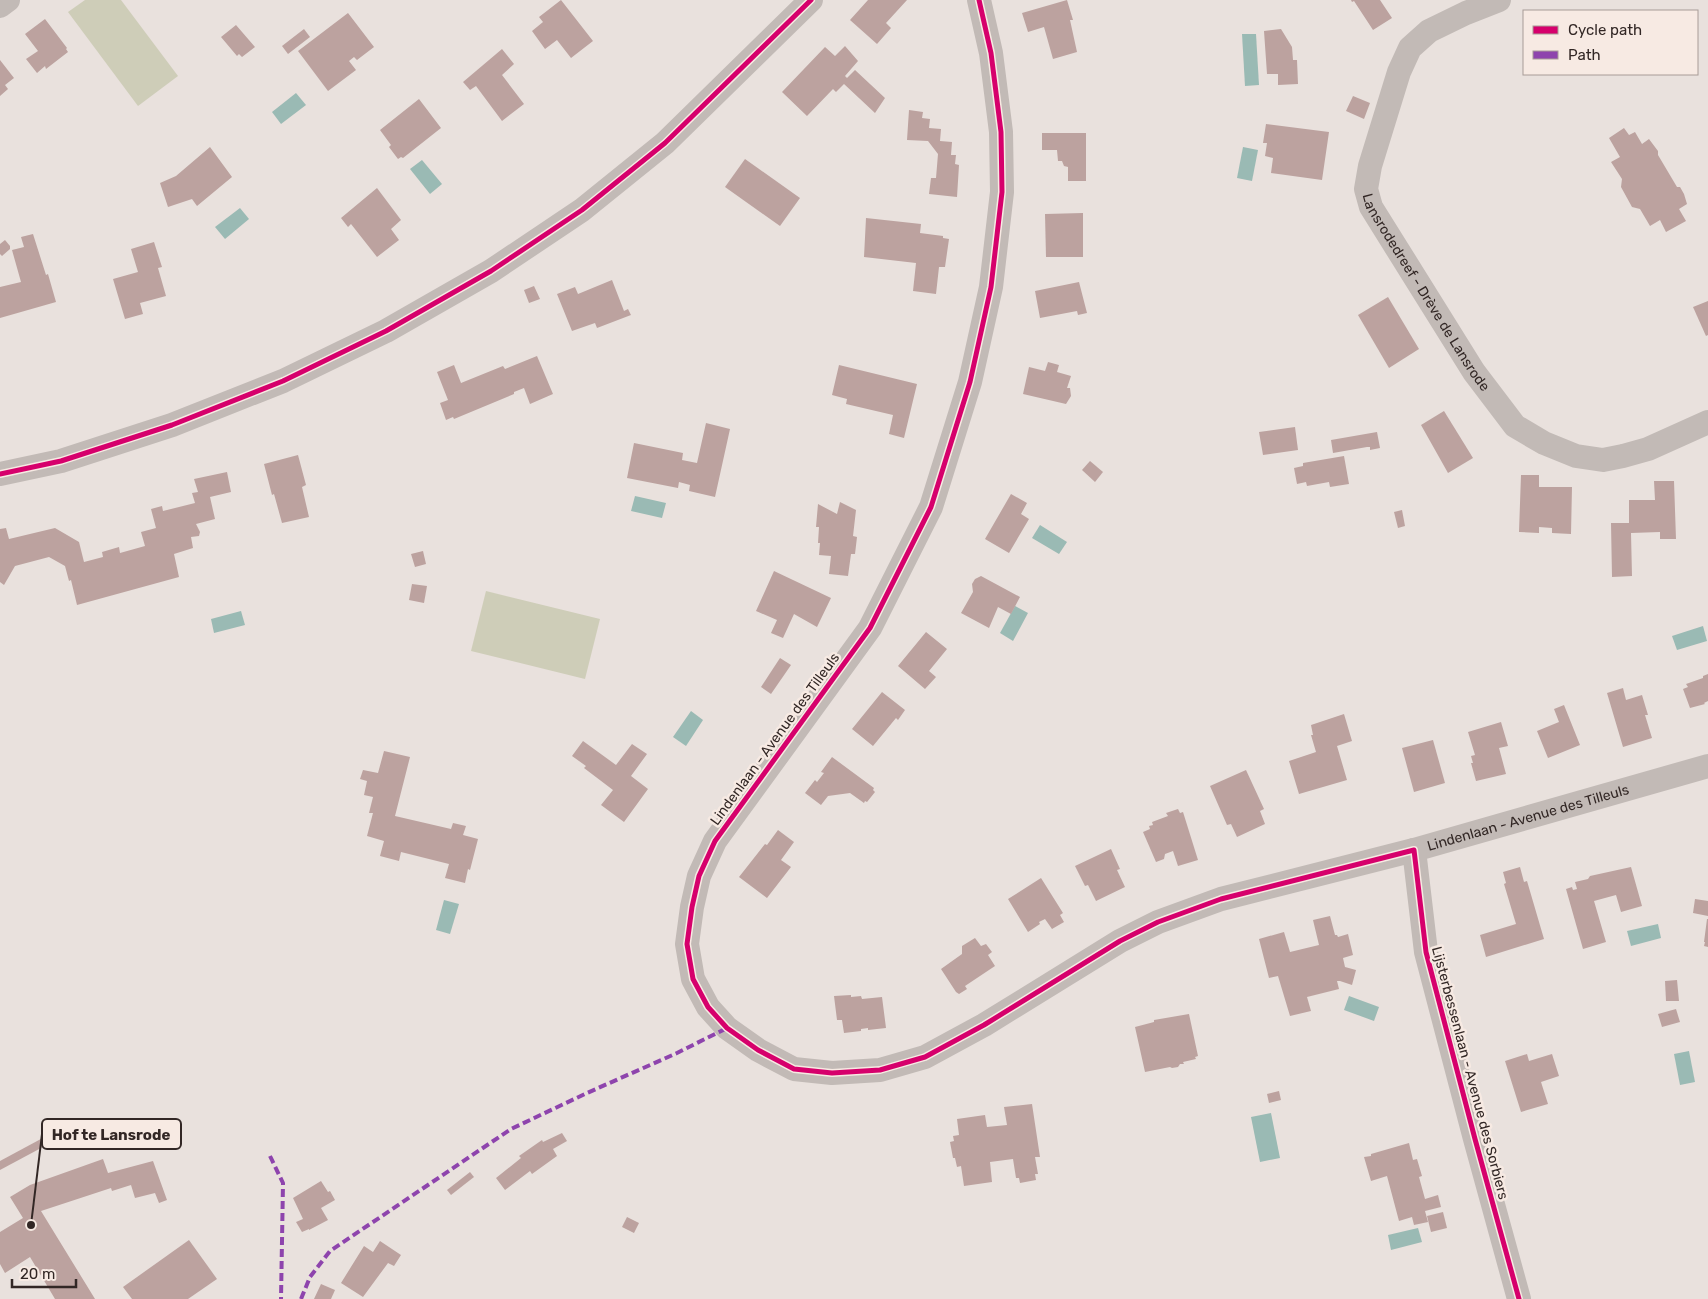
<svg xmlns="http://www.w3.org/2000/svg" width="1708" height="1299" font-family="Rubik,sans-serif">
<rect width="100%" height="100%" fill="#e9e1dd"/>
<g fill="#cecdb8">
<path d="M85 0H121L178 76 138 106 68 12Z"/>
<path d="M486 591 600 619 585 679 471 651Z"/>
</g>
<g fill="#9abab4">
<path d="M1242 34H1256L1259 85 1245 86Z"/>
<path d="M296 93 306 105 281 124 272 112Z"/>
<path d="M1243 147 1258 150 1252 181 1237 178Z"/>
<path d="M422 160 442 184 430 194 410 169Z"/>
<path d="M240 208 249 219 225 239 215 227Z"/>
<path d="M635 496 666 503 662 518 631 511Z"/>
<path d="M1040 525 1067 542 1059 554 1032 538Z"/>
<path d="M1015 606 1028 613 1013 641 1000 633Z"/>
<path d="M241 611 245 625 214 633 211 619Z"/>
<path d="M1703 626 1707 641 1677 650 1672 636Z"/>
<path d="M691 711 703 720 686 746 673 737Z"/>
<path d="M444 900 459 904 450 934 436 930Z"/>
<path d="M1658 924 1661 938 1631 946 1627 931Z"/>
<path d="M1349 996 1379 1007 1374 1021 1344 1010Z"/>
<path d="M1689 1051 1695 1082 1680 1085 1674 1054Z"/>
<path d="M1271 1113 1280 1158 1260 1162 1251 1117Z"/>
<path d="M1418 1228 1422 1242 1391 1250 1388 1235Z"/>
</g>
<g fill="#bca29f">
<path d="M561 0 593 41 571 58 557 40 545 49 532 31 543 22 539 17Z"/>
<path d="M868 0H907L886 23 891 28 877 44 850 20Z"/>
<path d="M1067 0 1073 20H1070L1077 52 1053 59 1044 27 1028 32 1022 13Z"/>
<path d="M1351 0H1380L1392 18 1373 30 1354 1 1352 2Z"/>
<path d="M348 13 374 47 357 60 354 57 349 61 356 70 328 91 298 51Z"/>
<path d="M45 19 67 48 66 49 68 52 46 69 45 66 37 73 26 59 38 51 25 34Z"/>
<path d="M236 25 255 47 242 57 239 54 237 56 221 37Z"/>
<path d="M304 29 310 37 288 54 282 46Z"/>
<path d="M1281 29 1292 47 1293 60H1297L1298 84 1278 85V74H1267L1264 31Z"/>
<path d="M845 46 858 61 845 76 847 78 855 70 885 98 875 113 844 84 836 92 833 89 807 116 782 92 825 47 835 56Z"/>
<path d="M502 49 514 64 502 75 524 104 502 121 476 86 470 90 463 82Z"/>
<path d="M0 60 14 78 5 85 8 89 0 96Z"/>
<path d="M1353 96 1370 103 1364 119 1346 111Z"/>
<path d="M419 99 441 128 403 158 401 157 398 159 389 147 391 145 380 130Z"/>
<path d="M909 110 923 112 922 118 930 119 929 128 941 129 940 141 952 142 951 155H956L955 164 959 165 957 197 929 194 931 178H936L938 154 928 141 907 140Z"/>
<path d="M1266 124 1329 132 1322 180 1271 173 1273 158 1265 156 1267 143H1263Z"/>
<path d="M1624 128 1629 135 1635 132 1642 144 1649 139 1658 151V155L1677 187H1680L1684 194 1687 204 1679 209 1686 221 1666 232 1660 220 1650 226 1640 209 1632 207 1621 187 1622 179 1611 162 1620 157 1609 138Z"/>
<path d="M1042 133H1086V181H1068V167L1064 166 1062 161H1058L1057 150H1042Z"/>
<path d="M210 147 232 177 197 206 192 199 168 207 160 183 176 176Z"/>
<path d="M745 159 800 198 780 226 725 187Z"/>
<path d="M377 188 401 220 391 229 399 240 377 257 351 224 348 227 341 218Z"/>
<path d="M1083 213V257H1046L1045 214Z"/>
<path d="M866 218 921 224 920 233 943 236V238L949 239 945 267H939L936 294 913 291 916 263 864 257Z"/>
<path d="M33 234 46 275 48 274 56 302 0 318V287L21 282 12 250 24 247 21 237Z"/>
<path d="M5 240 10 246V249L2 256 0 254V244Z"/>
<path d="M154 242 162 267 158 268 166 296 140 303 143 314 125 319 113 279 138 272 131 249Z"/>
<path d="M612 280 624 311 628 309 631 315 597 328 595 323 572 331 557 294 575 287 578 294Z"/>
<path d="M1079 282 1087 313 1078 315 1077 311 1040 318 1035 291Z"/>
<path d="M534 286 540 299 529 303 524 290Z"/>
<path d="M1388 297 1419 349 1389 368 1358 315Z"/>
<path d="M1708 301V335L1706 336 1693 307Z"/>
<path d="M537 356 553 394 530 404 524 388 514 392V394L454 419 453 417 446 420 440 403 448 400 437 372 454 365 461 383 503 366 505 369Z"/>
<path d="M1048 362 1059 365 1057 372 1071 376 1067 388H1070L1071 396 1066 404 1023 394 1029 367 1045 371Z"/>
<path d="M839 365 917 384 904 438 889 434 893 415 846 404 847 399 832 395Z"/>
<path d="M1444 411 1473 458 1448 473 1421 425Z"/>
<path d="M706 423 730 429 715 497 689 491 690 485 679 482 678 488 627 478 634 443 683 453 682 460 697 463Z"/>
<path d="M1295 427 1298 450 1263 455 1259 432Z"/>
<path d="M1377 432 1380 448 1370 450V447H1367L1333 453 1331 440Z"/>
<path d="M298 455 306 485 302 487 309 517 282 523 274 494 272 495 264 464Z"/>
<path d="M1344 456 1349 484 1330 487 1329 482 1307 486 1306 482 1297 484 1294 468 1303 466V463Z"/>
<path d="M1090 461 1103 472 1095 482 1082 470Z"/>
<path d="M227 472 231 492 210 497 215 519 196 524 200 532 199 536 191 537 193 548 174 554 179 577 77 605 71 580 69 581 65 566 49 557 15 566 4 585 0 582V529L6 528 9 539 55 528 79 542 84 562 103 557 102 552 119 547 120 553 145 546 141 532 156 528 151 509 162 506 163 511 195 503 192 493 198 492 194 479Z"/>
<path d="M1521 475H1539V487H1572L1571 534 1552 533V528L1539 527V533L1519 532Z"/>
<path d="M1654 481H1674L1676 539H1660V532L1631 533 1632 576 1612 577 1611 523H1629V500H1655Z"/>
<path d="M1011 494 1027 503 1021 514 1029 519 1009 553 985 539Z"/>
<path d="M840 502 856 510 853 536 857 537 855 554H851L848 576 829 574 831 556 819 555 820 543H818L819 527H816L818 504 837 514Z"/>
<path d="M1402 510 1405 526 1398 528 1394 512Z"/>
<path d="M423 551 426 564 415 567 411 554Z"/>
<path d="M774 571 831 598 817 627 794 614 783 638 771 633 777 620 756 611Z"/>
<path d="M981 576 1020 597 1011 614 998 607 989 628 961 613 973 592 972 584 975 579Z"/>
<path d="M412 584 427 586 424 603 409 600Z"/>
<path d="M926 632 947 649 929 671 936 677 925 689 898 666Z"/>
<path d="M780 658 791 665 771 694 761 687Z"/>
<path d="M1708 674V701L1704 703 1705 704 1690 708 1683 689 1688 687 1686 684 1703 678V676Z"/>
<path d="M1623 688 1626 700 1642 695 1648 715H1645L1652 738 1623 747 1607 693Z"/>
<path d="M882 692 905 710 898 720 896 718 873 746 852 729Z"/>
<path d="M1564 705 1580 745 1548 758 1537 731 1559 722 1554 709Z"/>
<path d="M1344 714 1352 741 1337 746 1347 780 1299 794 1289 761 1316 752 1311 735H1313L1311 725Z"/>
<path d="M1501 722 1508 746 1499 748 1506 774 1476 781 1471 763H1473L1471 756 1475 755 1468 732Z"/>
<path d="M1433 740 1445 783 1414 792 1402 748Z"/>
<path d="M583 741 616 765 632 744 647 754 631 776 648 789 624 822 601 805 613 790 584 768 586 766 572 756Z"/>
<path d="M384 751 410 757 395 816 451 829 453 823 466 826 463 835 478 839 470 870 468 869 465 883 445 878 449 864 401 852 399 861 380 856 384 841 367 836 373 813H369L373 797 364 795 367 781 360 779 363 770 378 773Z"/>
<path d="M832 757 874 788 873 790 875 792 867 802 865 801 864 803 850 793 828 796 821 805 805 793 815 780 817 782 824 773 821 772Z"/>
<path d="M1246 770 1264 809 1260 811 1265 824 1237 837 1231 824 1227 825 1210 786Z"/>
<path d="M1178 809 1180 813 1183 812 1198 860 1178 866 1173 851 1165 854 1164 859 1156 862 1143 832 1150 829 1149 826 1153 825 1152 822 1168 816 1166 813Z"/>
<path d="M778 830 794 842 781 860 791 867 767 898 739 877 765 844 767 845Z"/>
<path d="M1111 849 1120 869 1117 870 1125 887 1096 901 1088 885 1085 886 1075 866Z"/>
<path d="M1520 867 1524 882 1527 881 1544 939 1486 957 1480 935 1516 924 1504 884 1506 883 1503 872Z"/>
<path d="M1631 867 1642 906 1621 912 1616 895 1594 901 1606 942 1583 949 1566 889 1572 887 1573 890 1577 889 1575 882 1588 879 1590 876Z"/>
<path d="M1041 878 1063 913 1060 915 1064 922 1052 929 1045 919 1039 922 1040 924 1028 932 1008 899Z"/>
<path d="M1695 899 1708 901V916L1693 913Z"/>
<path d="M1330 916 1335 935H1337L1338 937 1348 934 1353 955 1343 958 1345 967 1356 970 1352 985 1340 981H1337L1339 989 1307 997 1311 1011 1290 1016 1278 976 1269 978 1259 939 1284 932 1290 952 1319 945 1313 920Z"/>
<path d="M1707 919H1708V947L1704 946 1705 942H1704Z"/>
<path d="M975 938 981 946 986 944 992 952 988 955 995 966 965 986 967 989 959 994 956 992 941 969 962 954V946Z"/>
<path d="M1677 980 1679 1001H1666L1665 981Z"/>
<path d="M851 995V997L861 996 862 999 882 997 886 1028 868 1030V1028L861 1029V1031L844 1033 842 1020H837L834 996Z"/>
<path d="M1676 1009 1680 1022 1662 1027 1658 1014Z"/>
<path d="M1189 1014 1198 1056 1195 1057 1196 1059 1183 1062 1184 1064H1180L1178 1067 1172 1068 1170 1067 1145 1072 1135 1027 1154 1022V1020Z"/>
<path d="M1527 1054 1529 1061 1552 1054 1559 1076 1541 1082 1548 1104 1521 1112 1505 1061Z"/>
<path d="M1279 1091 1281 1100 1269 1103 1267 1094Z"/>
<path d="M1032 1104 1040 1157H1035L1038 1174H1035L1036 1180 1020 1183 1019 1178H1016L1013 1159 990 1162 992 1182 964 1186 961 1166 957 1167 955 1158H953L950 1142 954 1141 953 1136 959 1135 957 1119 985 1115 987 1127 1007 1125 1004 1107Z"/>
<path d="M52 1133 56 1140 0 1170V1161Z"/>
<path d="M562 1133 567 1141 553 1149 557 1156 532 1174 530 1171 505 1190 496 1178 521 1158 519 1156 542 1140 543 1142Z"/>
<path d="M1409 1143 1413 1160 1417 1159 1422 1176 1419 1177 1425 1199 1438 1195 1441 1207 1425 1211 1428 1222 1414 1225 1412 1217 1399 1221 1387 1176 1371 1181 1364 1157 1371 1156V1154Z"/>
<path d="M103 1159 108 1173 153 1161 167 1200 159 1203 155 1193 135 1198 131 1185 112 1191 111 1188 41 1211 95 1299H55L30 1257 5 1273 0 1264V1232L23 1218 10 1197 30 1185Z"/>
<path d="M470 1172 474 1177 451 1195 447 1190Z"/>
<path d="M321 1181 328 1192 330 1191 335 1200 321 1208 328 1220 309 1230V1229L302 1232 296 1222 303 1219 293 1198Z"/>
<path d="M1443 1212 1447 1228 1431 1232 1427 1216Z"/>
<path d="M627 1217 639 1223 634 1233 622 1227Z"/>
<path d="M189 1240 217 1279 188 1299H132L123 1287Z"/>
<path d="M380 1241 401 1255 394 1266 388 1263 363 1297 341 1283 364 1246 373 1252Z"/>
<path d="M321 1284 335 1290 331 1299H314Z"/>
</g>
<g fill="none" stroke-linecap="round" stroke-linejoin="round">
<g stroke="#c2bab6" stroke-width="24">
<path id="s1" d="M979 0 991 53 1001 132 1002 192 991 287 970 382 931 507 870 628 715 841 699 876 692 907 687 944 693 979 708 1007 727 1028 758 1050 794 1069 832 1073 880 1070 925 1057 984 1025 1120 941 1158 922 1221 899 1414 850 1708 766"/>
<path id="s2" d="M1499 0 1466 13 1429 31 1410 48 1399 72 1370 166 1366 189 1371 207 1474 372 1515 426 1544 443 1576 456 1603 460 1623 456 1648 449 1708 422"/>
<path d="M0 6 8 0"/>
<path d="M0 474 61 461 172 425 283 381 386 331 491 271 582 210 665 143 811 0"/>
<path d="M1414 850 1426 952 1475 1139 1519 1299"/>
</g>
<g stroke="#8e44ad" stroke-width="4" stroke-dasharray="8 4" stroke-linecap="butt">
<path d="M270 1156 283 1183 281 1299"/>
<path d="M301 1299 310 1277 330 1251 511 1129 587 1093 677 1053 727 1028"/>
</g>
<g stroke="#f7eae3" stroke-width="8">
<g id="cycleway">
<path d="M979 0 991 53 1001 132 1002 192 991 287 970 382 931 507 870 628 715 841 699 876 692 907 687 944 693 979 708 1007 727 1028 758 1050 794 1069 832 1073 880 1070 925 1057 984 1025 1120 941 1158 922 1221 899 1414 850 1426 952 1475 1139 1519 1299"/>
<path d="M0 474 61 461 172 425 283 381 386 331 491 271 582 210 665 143 811 0"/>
</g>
</g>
<use href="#cycleway" stroke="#d6006c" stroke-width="5"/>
</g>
<g text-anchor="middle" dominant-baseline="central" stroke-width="5" stroke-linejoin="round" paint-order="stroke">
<g font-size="14" fill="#322725" stroke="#f7eae3">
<text stroke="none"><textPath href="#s2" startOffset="370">Lansrodedreef - Drève de Lansrode</textPath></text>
<text transform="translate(775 739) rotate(-54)">Lindenlaan - Avenue des Tilleuls</text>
<text stroke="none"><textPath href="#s1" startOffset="1986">Lindenlaan - Avenue des Tilleuls</textPath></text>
<text transform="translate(1470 1073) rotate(75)">Lijsterbessenlaan - Avenue des Sorbiers</text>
</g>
</g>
<path fill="none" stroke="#322725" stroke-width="2" d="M31 1225L42 1134"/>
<circle fill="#322725" stroke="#f7eae3" stroke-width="2" cx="31" cy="1225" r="5"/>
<rect fill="#f7eae3" stroke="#322725" stroke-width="2" x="42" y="1119" width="139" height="30" rx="5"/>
<g font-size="15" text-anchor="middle" font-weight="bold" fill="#322725">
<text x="111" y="1140">Hof te Lansrode</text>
</g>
<rect x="1523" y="10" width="175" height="65" fill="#f7eae3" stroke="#a89c97"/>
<rect x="1533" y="26" width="25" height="8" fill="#d6006c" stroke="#a89c97"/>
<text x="1568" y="35" font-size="15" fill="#322725">Cycle path</text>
<rect x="1533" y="51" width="25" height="8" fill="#8e44ad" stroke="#a89c97"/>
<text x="1568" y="60" font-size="15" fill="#322725">Path</text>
<path d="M12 1279v8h64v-8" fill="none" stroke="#322725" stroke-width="2.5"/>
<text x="20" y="1279" font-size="15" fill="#322725" stroke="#f7eae3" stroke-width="4" paint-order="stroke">20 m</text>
</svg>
